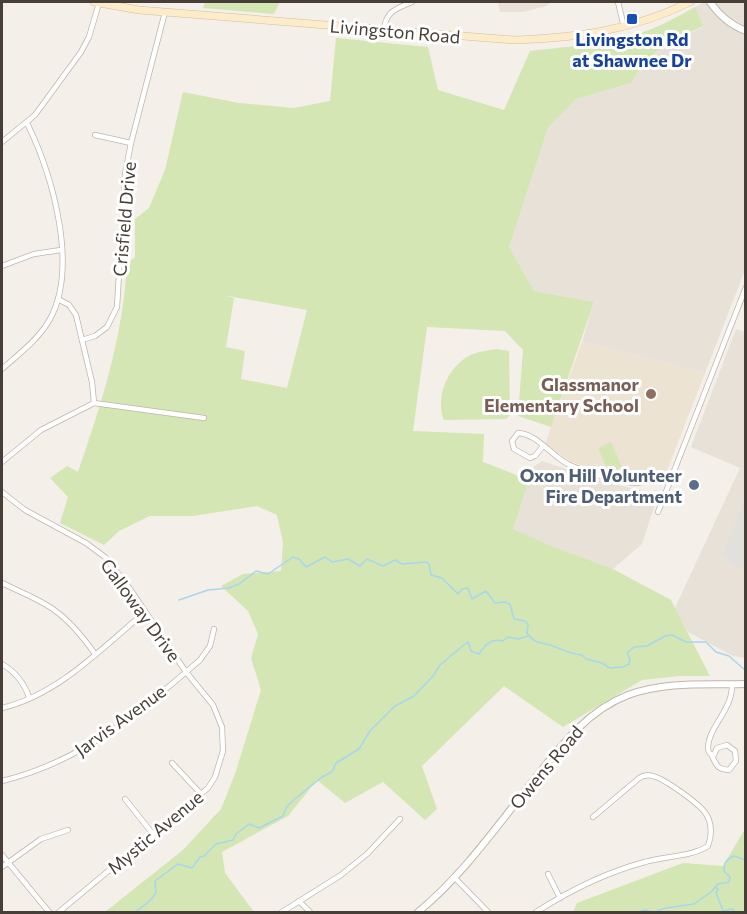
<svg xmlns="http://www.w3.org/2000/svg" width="747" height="914" font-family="Commissioner,sans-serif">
<rect width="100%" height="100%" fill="#f4efe9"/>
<g fill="#e7e1d7">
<path d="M498 2H552L546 6 523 12H500Z"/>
<path d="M705 2H745V270L705 373 582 342 594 302 534 291 509 247 548 128 576 99 631 83 641 67 662 46 703 27 695 7Z"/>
<path d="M736 329 745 332V658L733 656 688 632 675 608 740 468 691 447Z"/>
<path d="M542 461 596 479 658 495 642 544 613 569 549 545 513 529 533 467Z"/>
</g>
<path fill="#ece3d3" d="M582 342 705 373 666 473 659 472 639 480H630L571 462 545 444Z"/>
<g fill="#d3e6b3" fill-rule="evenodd">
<path d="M205 2H280L274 14 203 8Z"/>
<path d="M695 7 703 26 662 46 641 67 631 83 576 99 548 128 509 247 534 291 594 302 551 427 518 416 523 350 505 331 427 327 413 431 484 434 483 462 529 480 513 529 549 545 613 569 671 600 710 676H680L642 680 563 727 504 686 422 766 437 809 425 820 383 782 345 803 317 780 288 816 222 852 225 873 254 912H105L183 850 221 809 235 774 261 690 251 658 258 634 248 611 221 586 243 574 281 571 283 542 277 515 257 506 193 516H150L119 531 104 545 60 523 68 497 50 478 67 466 78 472C102 403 123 336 127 264L135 257V219L149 208 165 170 183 92 239 103 294 108 330 101 336 38 428 47 438 90 504 110 530 51C571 46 616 44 654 28 668 22 682 14 695 7ZM223 295 307 310 287 388 241 379 245 351 226 347 234 298Z"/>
<path d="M496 349 509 351 510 415 506 419 444 420C436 399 445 373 464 359 472 352 486 351 496 349Z"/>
<path d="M611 442 622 467 609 473 598 448Z"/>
<path d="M745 829V912H573L577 903 683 863 723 866Z"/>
</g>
<path fill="#e2e0dd" d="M745 500 746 568H745L730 565 727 557 723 555Z"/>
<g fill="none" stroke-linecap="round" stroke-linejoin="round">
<g stroke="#a7d7ee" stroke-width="1.5">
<path d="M179 600 208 590 229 588 239 584 256 571 268 574 293 557 299 559 306 567 325 557 332 562 348 559 360 566 367 559 383 566 395 560 402 564 426 562 429 564 431 575 442 578 458 594 462 589 468 588 472 599 486 591 495 603 505 602 510 604 514 619 525 621 528 624 527 633C536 646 541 641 553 646 564 650 569 654 582 655L586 659 602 663 610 668 623 667 629 664 630 660 627 653 634 647 647 646 665 636 672 635 686 642H706L716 652 729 656 746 671"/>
<path d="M716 887 718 890 716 893 723 911 732 909 735 912"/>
<path d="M136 912C141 907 156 898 156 891 156 888 155 885 155 881L178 864 192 868 200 857 204 856 216 844 233 840 236 834 249 824 259 828 283 816 287 806 296 798 322 777 332 772 336 763 359 749 370 731 395 706 414 696 433 676 440 665 465 644 468 642 471 651 479 654C486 644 491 638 503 641L508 637 518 639 528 636"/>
<path d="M637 912 645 910 654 912 666 908 694 904 711 892 718 884 729 882 730 877 724 871C724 862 726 860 734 856L746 860"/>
</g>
<g stroke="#bfb6ab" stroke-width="6">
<g id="minor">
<path d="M618 2 624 27"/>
<path d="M384 31C385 11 396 9 412 2"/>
<path d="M95 135 131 143"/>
<path d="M2 142 35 115 81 52 89 37 99 3"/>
<path d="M2 266 34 254 61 250"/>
<path d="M58 299 69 305 76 315 92 382 94 403"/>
<path d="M82 340 95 336 107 327 117 307 125 174 131 143 165 12"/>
<path d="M2 369C19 354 39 339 50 319 79 266 52 174 27 123"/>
<path d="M94 403 204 418"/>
<path d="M543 446 535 456 530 458 514 449 512 441 518 433C539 434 553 459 572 466 591 473 615 482 635 483 649 483 653 475 671 479"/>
<path d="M2 462 41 430 94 403"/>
<path d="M2 492 25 510 86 543 105 557 128 586 186 672 213 705 222 727 223 751 215 777 208 788 59 912"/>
<path d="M658 512 746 287"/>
<path d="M2 583C18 591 37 598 53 609 70 621 83 637 95 654"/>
<path d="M2 664C14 671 24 683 29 697"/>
<path d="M2 708C58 695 102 648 145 612"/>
<path d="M713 757 717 748 727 745 735 751 736 761 729 770C717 769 717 766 712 756 709 750 709 756 708 748 708 727 733 710 732 684"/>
<path d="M172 763 201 794"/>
<path d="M2 781C81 762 139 713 200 660L210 646 214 629"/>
<path d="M125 799 153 834"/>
<path d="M2 855 49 912"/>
<path d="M2 867 41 839 68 830"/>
<path d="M548 874 560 898"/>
<path d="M454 877 488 912"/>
<path d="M299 901 310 912"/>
<path d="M282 912 341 875 367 854 400 819"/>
<path d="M536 912C569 891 607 872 645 862 665 856 691 857 708 846 712 836 712 823 706 814 700 804 667 781 656 777 649 774 643 775 638 779L593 817"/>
</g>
</g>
<g stroke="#bfb6ab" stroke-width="8">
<g id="tertiary">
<path d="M710 2C719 15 730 25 746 31"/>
<path d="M418 912C460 878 495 829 529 786 557 751 584 712 628 695 666 681 706 685 746 684"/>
</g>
</g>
<g stroke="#d2be99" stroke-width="8">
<path id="secondary" d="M94 2 139 10 514 40C577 38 633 30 690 2"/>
</g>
<use href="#minor" stroke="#fff" stroke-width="4.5"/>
<use href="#tertiary" stroke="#fff" stroke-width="6"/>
<use href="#secondary" stroke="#fdecca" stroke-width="7"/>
</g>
<rect fill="#1a4fb4" stroke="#fff" stroke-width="2" x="626" y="13" width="12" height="12" rx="3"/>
<circle fill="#8d6e63" stroke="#fff" stroke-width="2" cx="651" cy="394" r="6"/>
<circle fill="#5c6f8a" stroke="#fff" stroke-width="2" cx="694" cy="485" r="6"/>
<g text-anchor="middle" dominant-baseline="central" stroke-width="6" stroke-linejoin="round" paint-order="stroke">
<g font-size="18" fill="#473f37" stroke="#fff">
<text transform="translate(395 31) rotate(5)">Livingston Road</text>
<text transform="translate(124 219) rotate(-85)">Crisfield Drive</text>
<text transform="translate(141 610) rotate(54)">Galloway Drive</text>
<text transform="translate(120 720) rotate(-36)">Jarvis Avenue</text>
<text transform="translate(546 767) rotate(-50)">Owens Road</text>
<text transform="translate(155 832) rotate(-40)">Mystic Avenue</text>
</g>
<g font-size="18" font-weight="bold" fill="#164399" stroke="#fff">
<text x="632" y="39">Livingston Rd<tspan x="632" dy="21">at Shawnee Dr</tspan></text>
</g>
<g font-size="18" font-weight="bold" fill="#785e54" stroke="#fff" text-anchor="end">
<text x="639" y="384">Glassmanor<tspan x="639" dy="21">Elementary School</tspan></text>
</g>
<g font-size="18" font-weight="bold" fill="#4e5e75" stroke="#fff" text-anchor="end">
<text x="682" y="475">Oxon Hill Volunteer<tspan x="682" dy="21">Fire Department</tspan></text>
</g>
</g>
<rect width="747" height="914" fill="none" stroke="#473f37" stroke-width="6"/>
</svg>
